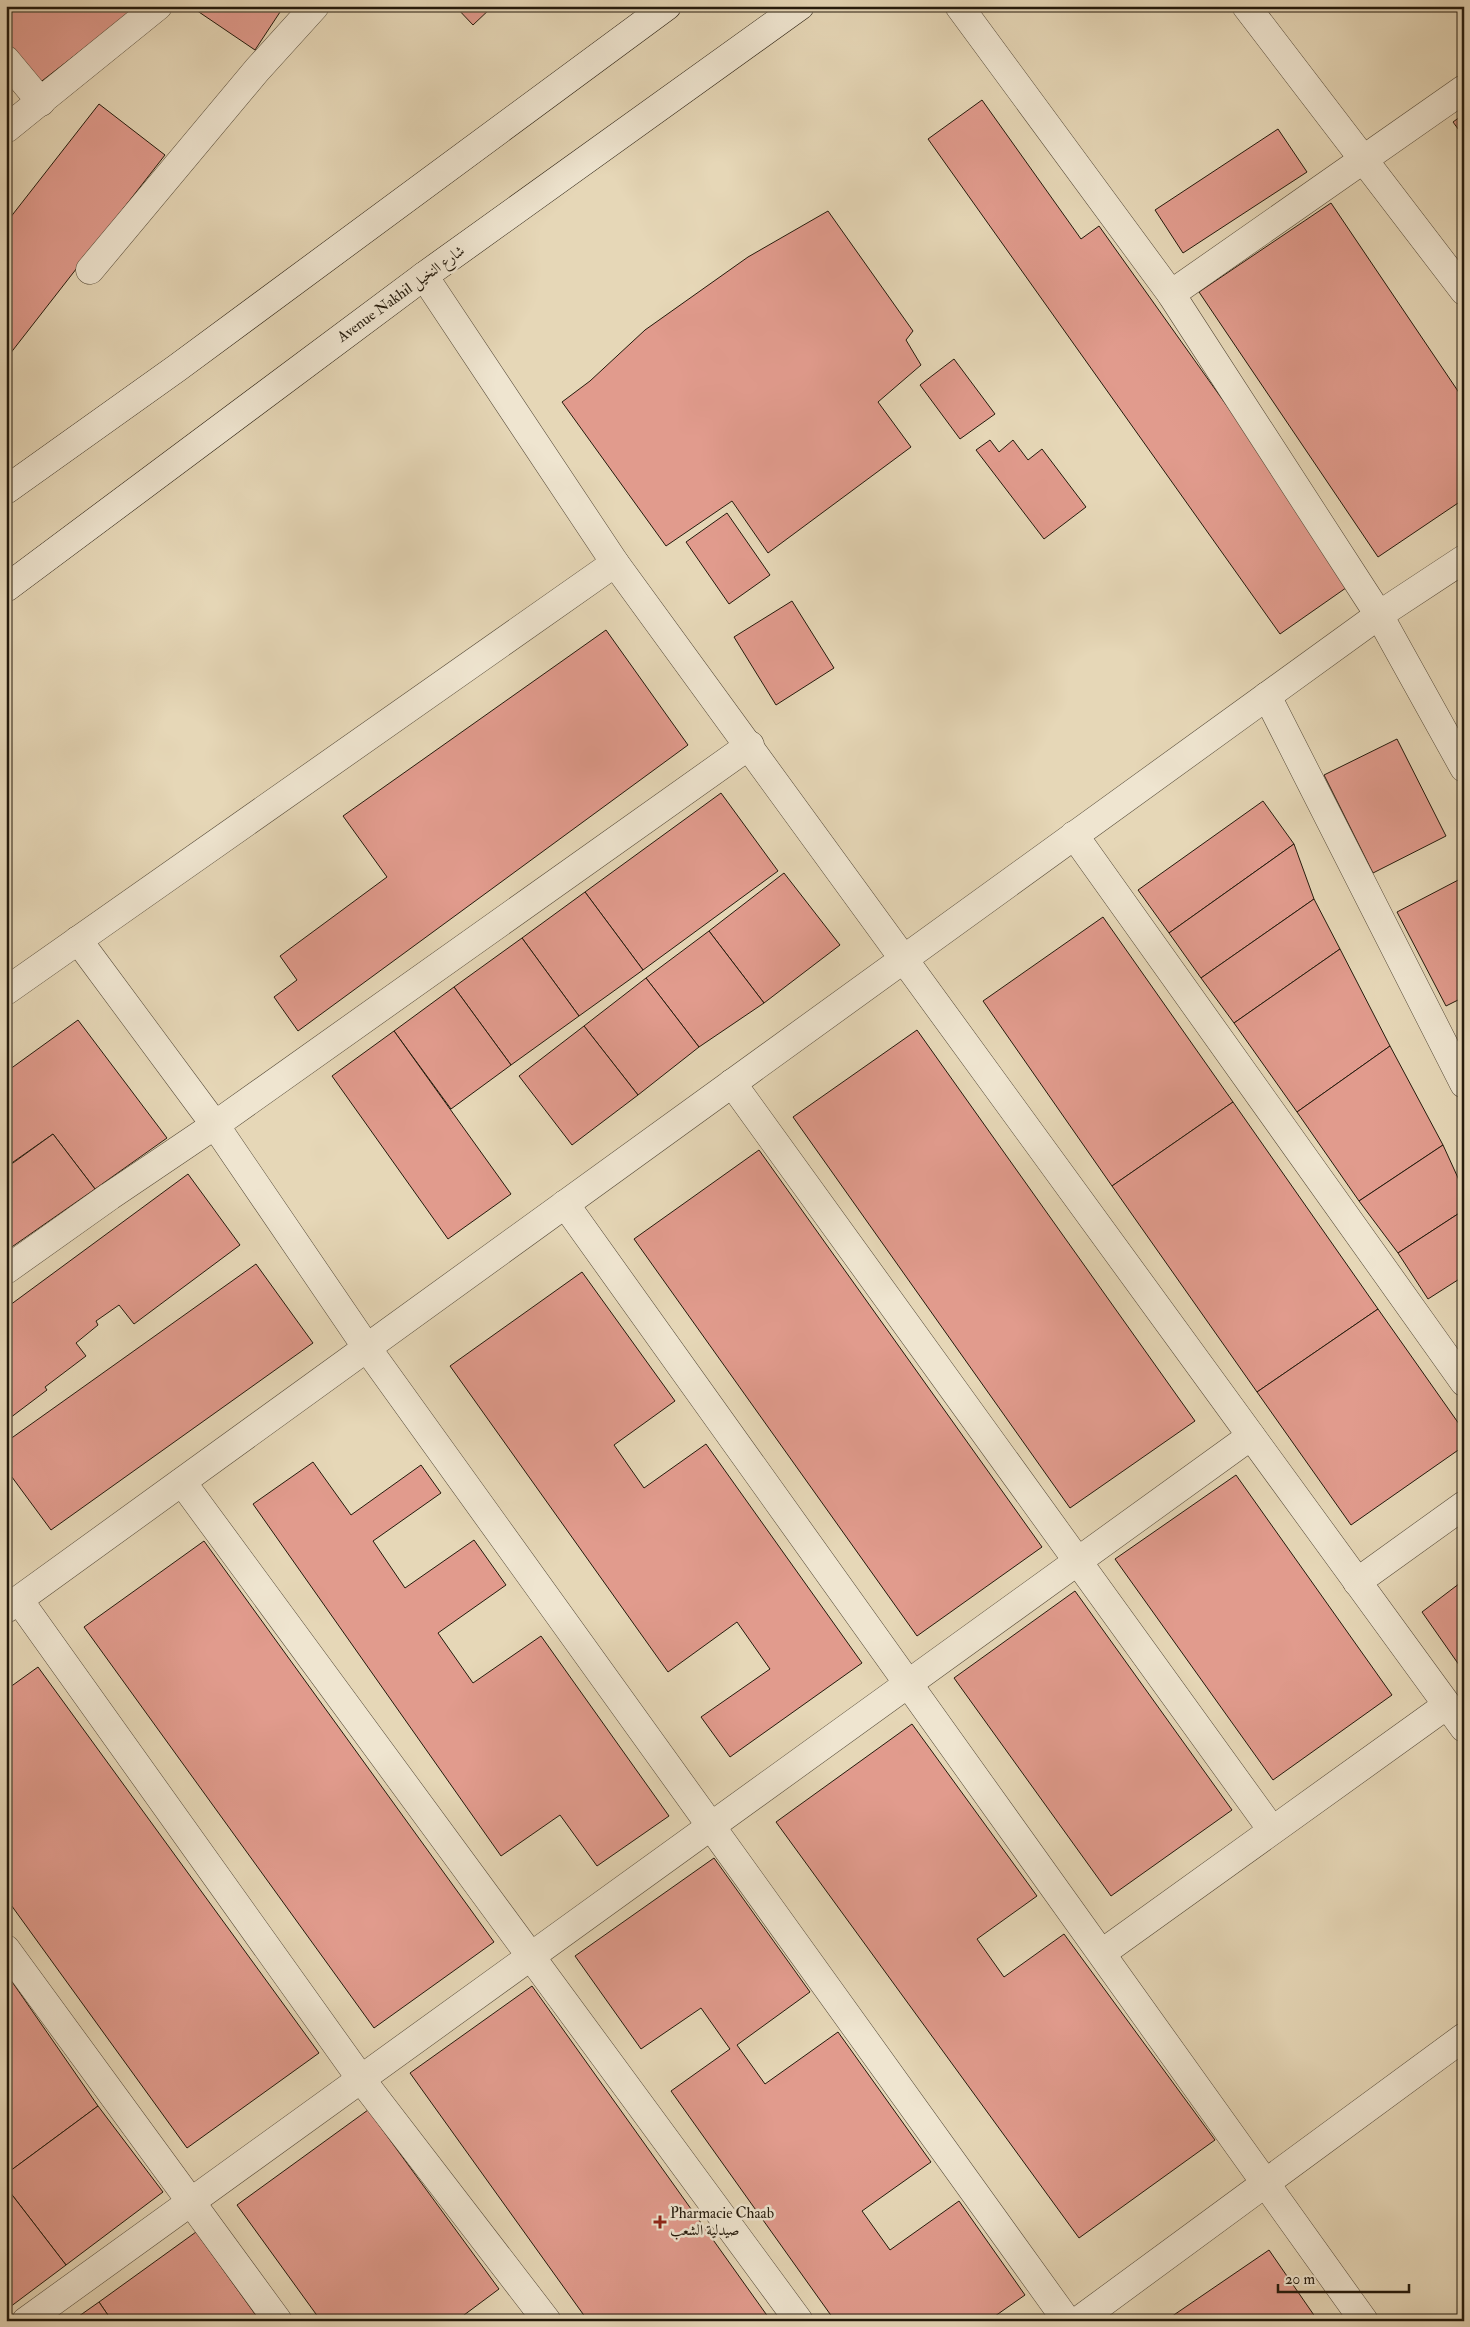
<svg xmlns="http://www.w3.org/2000/svg" width="1470" height="2327" font-family="'IM FELL Double Pica',Amiri,serif">
<rect width="100%" height="100%" fill="#e6d7b7"/>
<filter id="stains"><feTurbulence type="fractalNoise" baseFrequency=".004" numOctaves="4"/><feColorMatrix values="0 0 0 0 .2 0 0 0 0 .09 0 0 0 0 .02 0 0 0 .5 -.17"/></filter>
<radialGradient id="worn" r=".72"><stop offset=".6" stop-color="#630" stop-opacity="0"/><stop offset="1" stop-color="#630" stop-opacity=".3"/></radialGradient>
<g fill="#e19b8d" stroke="#241a0c">
<path d="M6 6H134L136 8 38 84 6 42Z"/>
<path d="M194 6H284L255 50 193 8Z"/>
<path d="M455 6H493L473 25Z"/>
<path d="M982 100 1081 239 1099 226 1353 583 1280 634 928 139Z"/>
<path d="M99 104 165 155 6 359V223Z"/>
<path d="M1464 114V137L1453 122Z"/>
<path d="M1278 129 1307 172 1183 253 1155 210Z"/>
<path d="M1331 203 1464 400V499L1378 557 1199 292Z"/>
<path d="M828 211 913 331 906 340 921 365 878 402 911 447 768 553 732 501 666 546 562 402 590 381 645 330 748 257Z"/>
<path d="M954 359 995 414 960 439 920 385Z"/>
<path d="M990 440 999 452 1013 440 1028 460 1042 449 1086 507 1044 539 976 450Z"/>
<path d="M727 513 770 575 729 604 686 542Z"/>
<path d="M792 601 834 668 776 705 734 637Z"/>
<path d="M606 630 688 745 298 1031 274 997 297 980 280 956 387 877 343 816Z"/>
<path d="M1397 739 1446 836 1373 873 1324 775Z"/>
<path d="M721 793 778 871 643 970 585 892Z"/>
<path d="M1263 801 1294 844 1169 933 1138 890Z"/>
<path d="M1294 844 1314 899 1201 978 1169 933Z"/>
<path d="M784 873 840 945 764 1003 709 931Z"/>
<path d="M1464 877V997L1446 1006 1397 912Z"/>
<path d="M585 892 643 970 579 1016 522 938Z"/>
<path d="M1314 899 1340 949 1234 1023 1201 978Z"/>
<path d="M1103 917 1233 1102 1112 1186 983 1001Z"/>
<path d="M709 931 764 1003 699 1047 646 978Z"/>
<path d="M522 938 579 1016 511 1065 454 987Z"/>
<path d="M1340 949 1390 1046 1297 1112 1234 1023Z"/>
<path d="M646 978 699 1047 638 1095 584 1026Z"/>
<path d="M454 987 511 1065 451 1109 394 1031Z"/>
<path d="M78 1020 167 1138 95 1189 53 1134 6 1167V1072Z"/>
<path d="M584 1026 638 1095 572 1145 519 1076Z"/>
<path d="M917 1030 1195 1421 1070 1508 793 1117Z"/>
<path d="M394 1031 511 1194 448 1239 332 1076Z"/>
<path d="M1390 1046 1443 1145 1359 1201 1297 1112Z"/>
<path d="M1233 1102 1378 1309 1257 1392 1112 1186Z"/>
<path d="M53 1134 95 1189 6 1251V1168Z"/>
<path d="M1443 1145 1464 1191V1210L1398 1253 1359 1201Z"/>
<path d="M759 1150 1042 1547 917 1636 634 1239Z"/>
<path d="M188 1174 240 1245 134 1324 119 1305 96 1321 98 1325 76 1343 86 1356 45 1387 47 1390 6 1421V1308Z"/>
<path d="M1464 1210V1276L1428 1299 1398 1253Z"/>
<path d="M256 1264 313 1343 51 1530 6 1469V1442Z"/>
<path d="M582 1272 675 1401 614 1445 644 1488 706 1444 862 1663 730 1757 701 1717 770 1669 737 1622 668 1672 450 1366Z"/>
<path d="M1378 1309 1464 1431V1446L1351 1525 1257 1392Z"/>
<path d="M313 1462 351 1515 421 1465 441 1493 373 1541 405 1588 474 1540 506 1585 438 1633 473 1683 541 1636 669 1816 597 1866 560 1815 501 1856 253 1504Z"/>
<path d="M1236 1475 1392 1695 1273 1780 1115 1559Z"/>
<path d="M204 1541 494 1942 374 2028 84 1627Z"/>
<path d="M1464 1580V1672L1422 1612Z"/>
<path d="M1075 1591 1232 1810 1111 1896 954 1678Z"/>
<path d="M38 1667 319 2053 187 2148 6 1898V1690Z"/>
<path d="M912 1724 1037 1896 977 1939 1004 1977 1064 1934 1215 2140 1079 2238 776 1822Z"/>
<path d="M714 1858 810 1992 737 2045 765 2084 838 2032 931 2162 862 2211 890 2250 959 2201 1025 2295 988 2321H835L671 2091 730 2049 701 2008 641 2049 575 1956Z"/>
<path d="M6 1973 98 2106 6 2174Z"/>
<path d="M532 1986 771 2321H588L410 2073Z"/>
<path d="M98 2106 163 2192 66 2265 6 2187V2174Z"/>
<path d="M368 2110 499 2289 456 2321H321L237 2205Z"/>
<path d="M6 2187 66 2265 6 2310Z"/>
<path d="M196 2232 260 2321H112L99 2302Z"/>
<path d="M1269 2250 1318 2321H1165Z"/>
<path d="M99 2302 112 2321H72Z"/>
</g>
<g fill="none" stroke-linecap="round" stroke-linejoin="round">
<g stroke="#544937" stroke-width="29">
<g id="street">
<path d="M959 6 1171 294 1379 615 1464 768"/>
<path d="M1246 6 1464 291"/>
<path d="M6 60 41 102"/>
<path d="M6 129 158 6"/>
<path d="M90 270 257 70 315 6"/>
<path d="M424 276 615 563 1464 1728"/>
<path d="M1171 294 1464 89"/>
<path d="M1267 696 1464 1084"/>
<path d="M1074 835 1464 1382"/>
<path d="M78 940 215 1125 367 1348 1067 2321"/>
<path d="M6 991 615 563"/>
<path d="M732 1083 1272 1830"/>
<path d="M565 1204 1364 2321"/>
<path d="M6 1270 110 1196 215 1125 750 745"/>
<path d="M182 1482 799 2321"/>
<path d="M1357 1582 1464 1505"/>
<path d="M19 1600 361 2079 547 2321"/>
<path d="M6 1609 1379 615 1464 559"/>
<path d="M6 1949 278 2321"/>
<path d="M1102 1953 1447 1705"/>
<path d="M26 2321 1251 1436"/>
<path d="M1078 2321 1464 2037"/>
</g>
</g>
<g stroke="#241a0c" stroke-width="29">
<g id="secondary">
<path d="M6 490 177 368 667 6"/>
<path d="M6 588 424 276 800 6"/>
</g>
</g>
<use href="#street" stroke="#efe5d0" stroke-width="28"/>
<use href="#secondary" stroke="#efe5d0" stroke-width="28"/>
</g>
<path fill="#8f2418" stroke="#efe5d0" stroke-width="2" d="M657.5 2214.5h5v5h5v5h-5v5h-5v-5h-5v-5h5z"/>
<g text-anchor="middle" dominant-baseline="central" stroke-width="5" stroke-linejoin="round" paint-order="stroke">
<g font-size="15" fill="#241a0c" stroke="#efe5d0">
<text transform="translate(401 294) rotate(-36)">Avenue Nakhil شارع النخيل</text>
</g>
<g font-size="15" fill="#241a0c" stroke="#efe5d0" text-anchor="start">
<text x="670" y="2213">Pharmacie Chaab<tspan x="670" dy="17">صيدلية الشعب</tspan></text>
</g>
</g>
<rect width="1470" height="2327" fill="none" stroke="#e6d7b7" stroke-width="25"/>
<rect x="8" y="8" width="1455" height="2312" fill="none" stroke="#241a0c" stroke-width="2.5"/>
<rect x="12" y="12" width="1445" height="2302" fill="none" stroke="#241a0c"/>
<path d="M1278 2284v8h131v-8" fill="none" stroke="#241a0c" stroke-width="2.5"/>
<text x="1285" y="2284" font-size="15" fill="#241a0c" stroke="#efe5d0" stroke-width="4" paint-order="stroke">20 m</text>
<rect width="100%" height="100%" filter="url(#stains)"/>
<rect width="100%" height="100%" fill="url(#worn)"/>
</svg>
